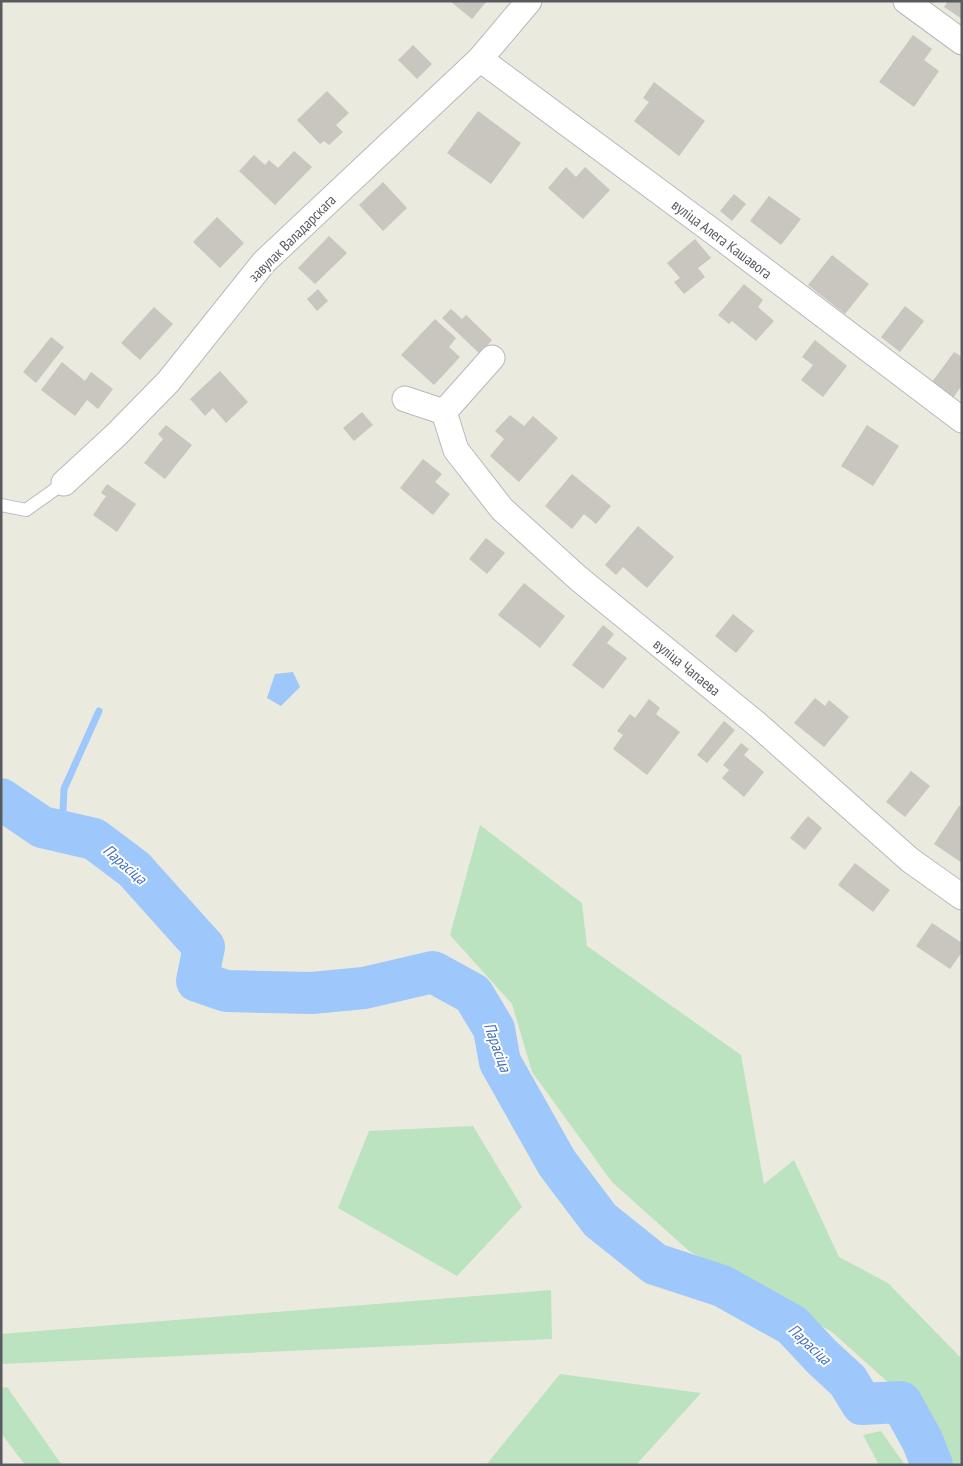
<svg xmlns="http://www.w3.org/2000/svg" width="963" height="1466" font-family="'PT Sans Narrow',sans-serif">
<rect width="100%" height="100%" fill="#ebeadf"/>
<g fill="#bbe3c0">
<path d="M480 825 582 903 587 946 741 1055 764 1184 794 1160 839 1257 888 1283 962 1359V1465H937L900 1393 832 1332 689 1251 612 1182 532 1072 512 1004 450 935Z"/>
<path d="M473 1126 522 1207 457 1276 338 1208 369 1131Z"/>
<path d="M551 1290 552 1339 1 1364V1334Z"/>
<path d="M560 1374 701 1393 636 1465H486Z"/>
<path d="M7 1387 62 1465H25L1 1433V1388Z"/>
<path d="M881 1431 905 1465H879L863 1435Z"/>
</g>
<path fill="#9ec8fc" d="M293 672 300 687 281 706 267 698 275 674Z"/>
<g fill="none" stroke-linecap="round" stroke-linejoin="round">
<path stroke="#9ec8fc" stroke-width="7" d="M62 832 64 789 99 711"/>
<path stroke="#9ec8fc" stroke-width="42" d="M1 799 42 827 94 839 134 869 204 947 197 981 226 991 312 993 364 988 433 972 473 994 494 1029 500 1062 557 1163 600 1220 655 1264 722 1286 792 1325 822 1357 848 1381 862 1404 901 1402 922 1440 932 1465"/>
</g>
<g fill="#c8c6be">
<path d="M450 1H487L472 19Z"/>
<path d="M948 1H962V19L944 7Z"/>
<path d="M913 35 932 49 924 60 939 71 914 107 879 82Z"/>
<path d="M413 45 432 64 417 79 398 60Z"/>
<path d="M654 82 705 121 679 156 634 121 649 102 643 98Z"/>
<path d="M327 91 349 113 336 125 343 132 329 145 324 141 320 144 297 120Z"/>
<path d="M478 111 521 143 491 184 447 153Z"/>
<path d="M294 151 312 167 275 205 239 171 254 155 265 165 269 160 278 168Z"/>
<path d="M566 167 576 177 585 167 610 190 583 219 548 188Z"/>
<path d="M383 182 407 208 383 231 359 205Z"/>
<path d="M734 194 746 204 732 221 720 211Z"/>
<path d="M769 196 801 219 781 245 750 221Z"/>
<path d="M217 217 244 243 220 268 193 242Z"/>
<path d="M329 236 347 253 315 284 298 268Z"/>
<path d="M695 239 711 258 698 268 705 277 684 294 674 282 680 278 667 263Z"/>
<path d="M832 255 869 284 845 314 808 285Z"/>
<path d="M744 284 763 300 758 307 774 321 756 341 732 321 729 324 718 315Z"/>
<path d="M318 289 328 301 317 311 307 299Z"/>
<path d="M905 306 924 321 900 352 881 337Z"/>
<path d="M154 307 173 324 140 360 121 343Z"/>
<path d="M451 309 462 319 466 315 492 340 480 354 442 318Z"/>
<path d="M435 319 456 338 449 347 460 357 434 385 401 355Z"/>
<path d="M51 337 64 347 36 383 23 372Z"/>
<path d="M815 340 847 366 823 397 801 380 813 365 802 357Z"/>
<path d="M954 352 962 357V385L953 398 932 382Z"/>
<path d="M62 362 85 381 91 372 113 389 98 409 87 400 75 416 41 390Z"/>
<path d="M220 371 248 402 226 423 213 408 205 416 190 399Z"/>
<path d="M362 412 373 425 354 441 343 428Z"/>
<path d="M510 415 524 426 533 416 558 438 519 482 490 456 504 439 495 431Z"/>
<path d="M166 425 192 445 165 479 144 463 163 439 158 434Z"/>
<path d="M867 425 899 446 873 486 841 466Z"/>
<path d="M423 459 442 474 435 482 450 494 433 515 400 488Z"/>
<path d="M572 474 611 506 596 524 584 514 572 529 545 506Z"/>
<path d="M107 484 136 504 117 532 93 515 106 496 101 493Z"/>
<path d="M638 526 674 557 647 588 623 567 616 575 605 565Z"/>
<path d="M486 538 505 553 487 574 469 559Z"/>
<path d="M524 583 565 616 540 648 498 615Z"/>
<path d="M733 614 754 631 736 653 715 636Z"/>
<path d="M603 625 614 634 607 643 627 658 603 689 572 665Z"/>
<path d="M815 698 825 706 829 700 849 717 824 747 794 723Z"/>
<path d="M649 699 660 708 656 714 680 732 647 775 613 749 623 735 617 731 630 714 635 718Z"/>
<path d="M724 721 735 730 707 763 697 755Z"/>
<path d="M741 743 749 749 744 755 764 772 744 797 722 778 729 770 723 765Z"/>
<path d="M911 771 930 786 905 817 886 802Z"/>
<path d="M959 806 962 808V863L934 844Z"/>
<path d="M808 816 822 828 805 850 790 838Z"/>
<path d="M855 863 890 890 873 912 838 885Z"/>
<path d="M932 923 962 943V952L950 969 916 946Z"/>
</g>
<g fill="none" stroke-linecap="round" stroke-linejoin="round">
<g stroke="#b7b8be" stroke-width="14">
<path id="service" d="M1 505 26 510 64 483"/>
</g>
<g stroke="#b7b8be" stroke-width="27">
<g id="minor">
<path d="M906 1 962 42"/>
<path d="M480 59 715 233 962 420"/>
<path d="M405 399 444 412 456 450 502 509 578 578 758 725 910 860 962 897"/>
<path d="M444 412 492 358"/>
<path d="M64 483 116 435 168 382 264 262 480 59 529 1"/>
</g>
</g>
<use href="#service" stroke="#fff" stroke-width="12"/>
<use href="#minor" stroke="#fff" stroke-width="25"/>
</g>
<g text-anchor="middle" dominant-baseline="central" stroke-width="4" stroke-linejoin="round" paint-order="stroke">
<g font-size="15" fill="#585a60" stroke="#fff">
<text transform="translate(292 238) rotate(-45)">завулак Валадарскага</text>
<text transform="translate(722 239) rotate(37)">вуліца Алега Кашавога</text>
<text transform="translate(687 667) rotate(39)">вуліца Чапаева</text>
</g>
<g font-size="16" font-style="italic" fill="#426fbe" stroke="#fff">
<text transform="translate(125 864) rotate(41)">Парасіца</text>
<text transform="translate(498 1047) rotate(70)">Парасіца</text>
<text transform="translate(810 1344) rotate(43)">Парасіца</text>
</g>
</g>
<rect width="963" height="1466" fill="none" stroke="#585a60" stroke-width="5"/>
</svg>
